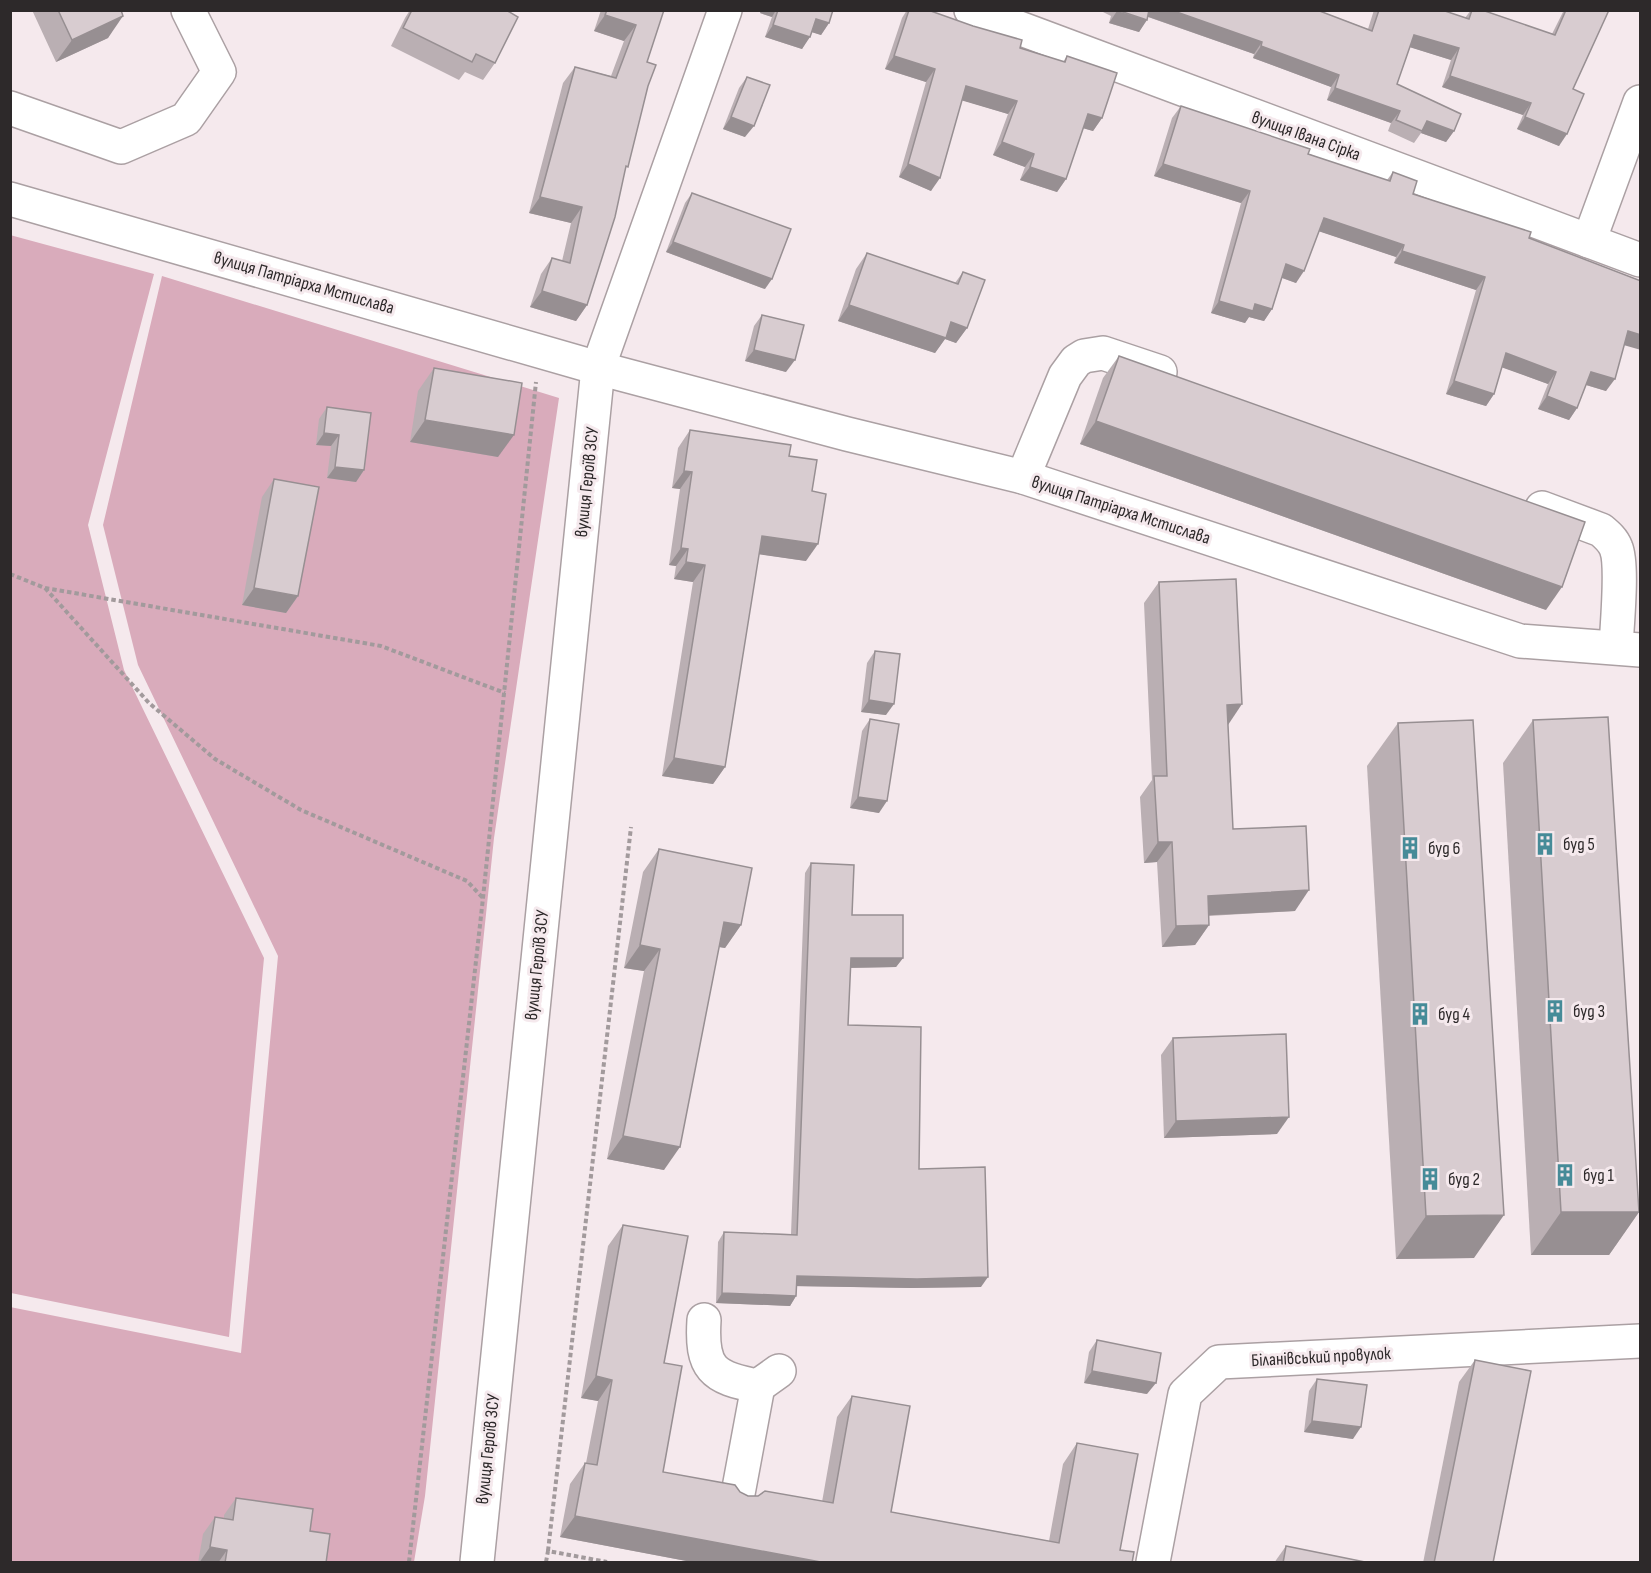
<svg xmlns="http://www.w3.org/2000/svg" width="1651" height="1573" font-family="'Sofia Sans Condensed',sans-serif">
<rect width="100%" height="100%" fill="#f5e9ed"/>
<g fill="#d9abbb">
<path d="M10 235 154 274 88 525 124 670 264 958 229 1337 11 1293Z"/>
<path d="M162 276 559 398 494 838 425 1496 414 1562H11L10 1307 241 1353 278 956 138 665 103 525Z"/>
</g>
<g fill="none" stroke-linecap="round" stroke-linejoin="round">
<g stroke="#aba0a3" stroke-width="36">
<g id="minor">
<path d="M971 10 1640 260"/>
<path d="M10 108 121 147 186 119 219 72 188 10"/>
<path d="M10 199 598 368 847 434 1023 477 1520 641 1640 650"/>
<path d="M1589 241 1640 102"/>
<path d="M1023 477 1065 376 1076 361 1084 356 1103 353 1160 372"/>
<path d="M1542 508 1601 530C1607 535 1613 540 1616 548 1623 565 1617 625 1616 647"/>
<path d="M704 1320C701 1368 712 1378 758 1386L779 1371"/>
<path d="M737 1499 758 1386"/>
<path d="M477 1562 598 368 725 10"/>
<path d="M1153 1562 1185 1394 1219 1362 1640 1341"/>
</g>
</g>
<g stroke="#a29a9c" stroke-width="4" stroke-dasharray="4.5 3" stroke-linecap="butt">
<path d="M10 574 45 588 381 646 505 693"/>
<path d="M45 588 149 703 215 759 301 810 467 881 483 898"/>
<path d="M548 1551 631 827"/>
<path d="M409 1562 483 898 536 382"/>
<path d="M546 1562 548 1551 607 1562"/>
</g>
<use href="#minor" stroke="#fff" stroke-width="33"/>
</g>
<g fill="#baafb3">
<path d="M32 10H121L108 38 56 62Z"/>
<path d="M410 10H506L495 63 483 80 465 72 459 80 391 46 405 18Z"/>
<path d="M601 10H664L647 62 648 86 625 171 587 305 576 321 530 307 541 274 552 258 562 261 571 223 529 213 563 83 575 67 611 76 624 41 594 31Z"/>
<path d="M761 10H833L829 23 821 35 812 32 802 49 765 37 772 17 760 13Z"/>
<path d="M907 10 1063 62 1067 56 1102 118 1093 131 1083 128 1066 179 1057 192 1020 180 1025 167 993 155 1008 114 962 100 931 191 899 177 926 82 885 69 902 18Z"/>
<path d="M1099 10H1317L1368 29 1374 10H1442L1465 18 1471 10H1482L1552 34 1564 10H1609L1573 89 1559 146 1517 129 1523 115 1442 87 1451 60 1410 47 1397 84 1454 131 1446 142 1421 133 1414 143 1388 131 1391 123 1327 100 1331 87 1253 58 1254 54 1148 17 1139 32 1109 23 1111 16Z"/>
<path d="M747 77 745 137 723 129 739 88Z"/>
<path d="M1181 106 1308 154 1387 180 1393 172 1413 194 1529 238 1624 345 1606 391 1586 385 1577 408 1569 420 1538 409 1548 384 1502 367 1494 394 1486 406 1446 394 1476 290 1394 263 1396 257 1319 231 1296 283 1282 278 1272 309 1264 321 1249 317 1245 323 1211 313 1241 203 1154 176 1172 118Z"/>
<path d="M692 193 765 289 666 252 685 203Z"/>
<path d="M867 253 955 283 963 272 967 328 956 343 945 339 935 353 838 321 856 269Z"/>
<path d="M762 315 786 372 745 361 754 326Z"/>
<path d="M1119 356 1546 610 1080 444 1103 378Z"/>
<path d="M434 368 498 457 410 442 418 391Z"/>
<path d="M327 407 364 470 356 482 327 478 331 446 316 445 319 419Z"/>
<path d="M690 430 789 456 812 491 806 561 759 554 725 767 713 784 662 776 693 582 674 579 676 566 669 565 680 489 672 488 678 448Z"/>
<path d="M274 479 298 596 286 613 242 605 262 497Z"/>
<path d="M1159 582 1228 725 1233 829 1295 911 1209 916V925L1195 945 1162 947 1157 862 1144 863 1140 797 1152 780 1144 603Z"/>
<path d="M875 651 886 715 861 712 867 663Z"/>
<path d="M870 719 879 813 850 808 862 731Z"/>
<path d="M1533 720 1639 1212 1609 1255H1531L1503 763Z"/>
<path d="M1398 723 1474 1258 1396 1259 1367 766Z"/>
<path d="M659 849 741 925 725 948 719 947 664 1170 607 1159 644 971 624 968 643 872Z"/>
<path d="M811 863 852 915 903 958 896 967 850 968 848 1025 919 1169 981 1287 911 1288 797 1286 796 1296 790 1306 716 1303 718 1242 724 1232 791 1234 805 873Z"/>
<path d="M1173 1038 1277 1134 1164 1138 1161 1055Z"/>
<path d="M623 1225 664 1363 663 1472 740 1492 748 1496 822 1502 837 1417 852 1396 891 1512 1049 1541 1063 1464 1077 1443 1120 1550 1132 1563H697L560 1537 570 1484 585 1463H586L598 1401 581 1398 608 1246Z"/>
<path d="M1097 1340 1147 1394 1084 1383 1089 1352Z"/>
<path d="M1475 1360 1493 1563H1423L1459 1382Z"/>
<path d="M1317 1379 1353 1439 1304 1432 1309 1391Z"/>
<path d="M236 1498 310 1531 326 1563H198L203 1534 215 1517 224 1518V1515Z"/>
<path d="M1286 1546 1370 1563H1274Z"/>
</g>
<g fill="#978f92">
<path d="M762 10H776L772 17 760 13Z"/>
<path d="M1147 10H1171L1262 42 1254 54 1143 15Z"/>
<path d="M1117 11 1147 20 1139 32 1109 23Z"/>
<path d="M605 15 636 25 624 41 594 31Z"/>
<path d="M123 16 108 38 56 62 72 40Z"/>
<path d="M816 19 829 23 821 35 808 31Z"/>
<path d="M773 25 810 37 802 49 765 37Z"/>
<path d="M1414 35 1459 48 1451 60 1406 46Z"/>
<path d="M1261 46 1339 75 1331 87 1253 58Z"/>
<path d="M894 56 935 69 926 82 885 69Z"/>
<path d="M1450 76 1531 103 1523 115 1442 87Z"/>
<path d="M966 86 1017 101 1008 114 957 99Z"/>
<path d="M1335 88 1400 111 1391 123 1327 100Z"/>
<path d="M1088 114 1102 118 1093 131 1079 127Z"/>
<path d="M731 117 754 126 745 137 723 129Z"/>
<path d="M1525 117 1567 134 1559 146 1517 129Z"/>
<path d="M1427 121 1454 131 1446 142 1421 133Z"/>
<path d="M1002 142 1034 154 1025 167 993 155Z"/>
<path d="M908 164 940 178 931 191 899 177Z"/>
<path d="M1163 164 1250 191 1241 203 1154 176Z"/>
<path d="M1030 167 1066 179 1057 192 1020 180Z"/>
<path d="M540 197 582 207 571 223 529 213Z"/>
<path d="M1324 218 1404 245 1396 257 1315 230Z"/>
<path d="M673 242 772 279 765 289 666 252Z"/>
<path d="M1402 251 1485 277 1476 290 1394 263Z"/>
<path d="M1286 264 1304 271 1296 283 1277 276Z"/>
<path d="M542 291 587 305 576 321 530 307Z"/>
<path d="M1219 301 1255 304 1272 309 1264 321 1249 317 1245 323 1211 313Z"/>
<path d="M849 305 951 322 967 328 956 343 945 339 935 353 838 321Z"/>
<path d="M1628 331 1641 335V350L1620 344Z"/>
<path d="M754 350 795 360 786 372 745 361Z"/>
<path d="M1506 353 1556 372 1548 384 1498 366Z"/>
<path d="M1591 372 1615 379 1606 391 1583 384Z"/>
<path d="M1454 381 1494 394 1486 406 1446 394Z"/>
<path d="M1547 396 1577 408 1569 420 1538 409Z"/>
<path d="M425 420 514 435 498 457 410 442Z"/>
<path d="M1096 421 1562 587 1546 610 1080 444Z"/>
<path d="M324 433 339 435 331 446 316 445Z"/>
<path d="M335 467 364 470 356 482 327 478Z"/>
<path d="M684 471 692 472 680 489 672 488Z"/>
<path d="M762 536 818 544 806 561 750 553Z"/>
<path d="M681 548 688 549 676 566 669 565Z"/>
<path d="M686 562 705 565 693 582 674 579Z"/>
<path d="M254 588 298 596 286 613 242 605Z"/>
<path d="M869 700 894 704 886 715 861 712Z"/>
<path d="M1242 704 1228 725 1227 705Z"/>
<path d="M674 758 725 767 713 784 662 776Z"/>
<path d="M858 797 887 801 879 813 850 808Z"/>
<path d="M1158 842H1172L1157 862 1144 863Z"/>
<path d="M1309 890 1295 911 1193 916 1208 896Z"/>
<path d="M724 922 741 925 725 948 708 945Z"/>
<path d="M1209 925 1195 945 1162 947 1176 926Z"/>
<path d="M640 945 660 949 644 971 624 968Z"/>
<path d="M851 958H903L896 967 844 968Z"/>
<path d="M1289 1117 1277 1134 1164 1138 1176 1121Z"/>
<path d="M623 1136 680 1147 664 1170 607 1159Z"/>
<path d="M1561 1212H1639L1609 1255H1531Z"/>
<path d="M1504 1215 1474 1258 1396 1259 1426 1216Z"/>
<path d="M797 1276 988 1277 981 1287 911 1288 790 1286Z"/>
<path d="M722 1293 796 1296 790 1306 716 1303Z"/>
<path d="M1092 1371 1156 1383 1147 1394 1084 1383Z"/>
<path d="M596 1376 612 1380 598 1401 581 1398Z"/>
<path d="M1312 1421 1361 1427 1353 1439 1304 1432Z"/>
<path d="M575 1516 826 1563H697L560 1537Z"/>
<path d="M210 1547 227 1550 218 1563H199Z"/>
</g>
<g fill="#d8ccd0" stroke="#978f92" stroke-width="1.5">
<path d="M58 10H121L123 16 72 40Z"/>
<path d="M412 10H506L518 17 495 63 476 54 472 62 403 28Z"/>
<path d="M607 10H664L647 62 656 65 648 86 628 167 626 166 615 217 587 305 542 291 552 258 570 263 582 207 540 197 575 67 616 78 636 25 605 15Z"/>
<path d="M778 10H833L829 23 816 19 810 37 773 25Z"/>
<path d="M909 10H928L973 26 1022 40 1020 48 1065 62 1067 56 1117 73 1102 118 1088 114 1066 179 1030 167 1034 154 1002 142 1017 101 966 86 940 178 908 164 935 69 894 56Z"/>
<path d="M1117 10H1149L1147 20Z"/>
<path d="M1171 10H1317L1372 31 1379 10H1442L1469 19 1472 10H1482L1555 35 1566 10H1609L1573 89 1584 94 1567 134 1525 117 1531 103 1450 76 1459 48 1414 35 1397 84 1461 114 1454 131 1427 121 1422 131 1396 120 1400 111 1335 88 1339 75 1261 46 1262 42Z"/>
<path d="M747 77 770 85 754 126 731 117Z"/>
<path d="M1181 106 1310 149 1308 154 1390 181 1393 172 1417 181 1413 194 1531 232 1529 238 1641 281V335L1628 331 1615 379 1591 372 1577 408 1547 396 1556 372 1506 353 1494 394 1454 381 1485 277 1402 251 1404 245 1324 218 1304 271 1286 264 1272 309 1255 304 1253 311 1219 301 1250 191 1163 164Z"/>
<path d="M692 193 791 229 772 279 673 242Z"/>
<path d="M867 253 958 284 963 272 985 280 967 328 951 322 946 338 849 305Z"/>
<path d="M762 315 804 325 795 360 754 350Z"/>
<path d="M1119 356 1585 522 1562 587 1096 421Z"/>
<path d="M434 368 522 383 514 435 425 420Z"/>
<path d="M327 407 371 413 364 470 335 467 339 435 324 433Z"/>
<path d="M690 430 791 445 789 456 817 460 812 491 826 494 818 544 762 536 725 767 674 758 705 565 686 562 688 549 681 548 692 472 684 471Z"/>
<path d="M274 479 319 487 298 596 254 588Z"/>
<path d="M1236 579 1242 704 1227 705 1233 829 1306 826 1309 890 1208 896 1209 925 1176 926 1172 842H1158L1154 776H1167L1159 582Z"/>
<path d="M875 651 900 654 894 704 869 700Z"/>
<path d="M1608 717 1639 1212H1561L1533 720Z"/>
<path d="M870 719 899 724 887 801 858 797Z"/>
<path d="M1473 720 1504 1215 1426 1216 1398 723Z"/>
<path d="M659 849 752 868 741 925 724 922 680 1147 623 1136 660 949 640 945Z"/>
<path d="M811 863 854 865 852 915H903V958H851L848 1025 921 1027 919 1169 985 1167 988 1277 917 1279 797 1276 796 1296 722 1293 724 1232 797 1235Z"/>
<path d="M1286 1034 1289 1117 1176 1121 1173 1038Z"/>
<path d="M623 1225 688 1236 664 1363 682 1366 663 1472 735 1485 740 1492 748 1496H758L765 1491 833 1503 852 1396 910 1406 891 1512 1059 1543 1077 1443 1138 1454 1120 1550 1134 1552 1132 1563H826L575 1516 585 1463 597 1465 612 1380 596 1376Z"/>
<path d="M1097 1340 1161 1353 1156 1383 1092 1371Z"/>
<path d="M1475 1360 1531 1371 1493 1563H1434Z"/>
<path d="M1317 1379 1367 1385 1361 1427 1312 1421Z"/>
<path d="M236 1498 313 1509 310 1531 330 1534 326 1563H225L227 1550 210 1547 215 1517 233 1520Z"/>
<path d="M1286 1546 1370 1563H1283Z"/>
</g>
<defs>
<g id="building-bare" transform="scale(1.8)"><path d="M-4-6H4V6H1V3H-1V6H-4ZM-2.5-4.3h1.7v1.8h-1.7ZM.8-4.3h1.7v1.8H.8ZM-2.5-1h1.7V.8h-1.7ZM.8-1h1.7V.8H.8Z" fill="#468b98" stroke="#f5e9ed" stroke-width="2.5" paint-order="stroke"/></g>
</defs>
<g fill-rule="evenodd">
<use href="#building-bare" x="1545" y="844"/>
<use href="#building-bare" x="1410" y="848"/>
<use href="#building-bare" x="1555" y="1011"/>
<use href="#building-bare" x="1420" y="1014"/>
<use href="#building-bare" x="1565" y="1175"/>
<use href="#building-bare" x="1430" y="1179"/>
</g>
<g text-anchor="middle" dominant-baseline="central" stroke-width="6" stroke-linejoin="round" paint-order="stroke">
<g font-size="18" fill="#2d292a" stroke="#f5e9ed">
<text transform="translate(1306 136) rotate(20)">вулиця Івана Сірка</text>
<text transform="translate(304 283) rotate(16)">вулиця Патріарха Мстислава</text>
<text transform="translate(587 482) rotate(-84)">вулиця Героїв ЗСУ</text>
<text transform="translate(1121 510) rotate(18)">вулиця Патріарха Мстислава</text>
<text transform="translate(537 965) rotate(-84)">вулиця Героїв ЗСУ</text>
<text transform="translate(1321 1357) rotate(-3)">Біланівський провулок</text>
<text transform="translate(488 1449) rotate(-84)">вулиця Героїв ЗСУ</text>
</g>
<g font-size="18" fill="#2d292a" stroke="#f5e9ed" text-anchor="start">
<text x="1563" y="844">буд 5</text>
<text x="1428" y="848">буд 6</text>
<text x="1573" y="1011">буд 3</text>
<text x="1438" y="1014">буд 4</text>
<text x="1583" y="1175">буд 1</text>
<text x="1448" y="1179">буд 2</text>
</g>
</g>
<rect width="1651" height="1573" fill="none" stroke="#2d292a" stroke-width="24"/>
</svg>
